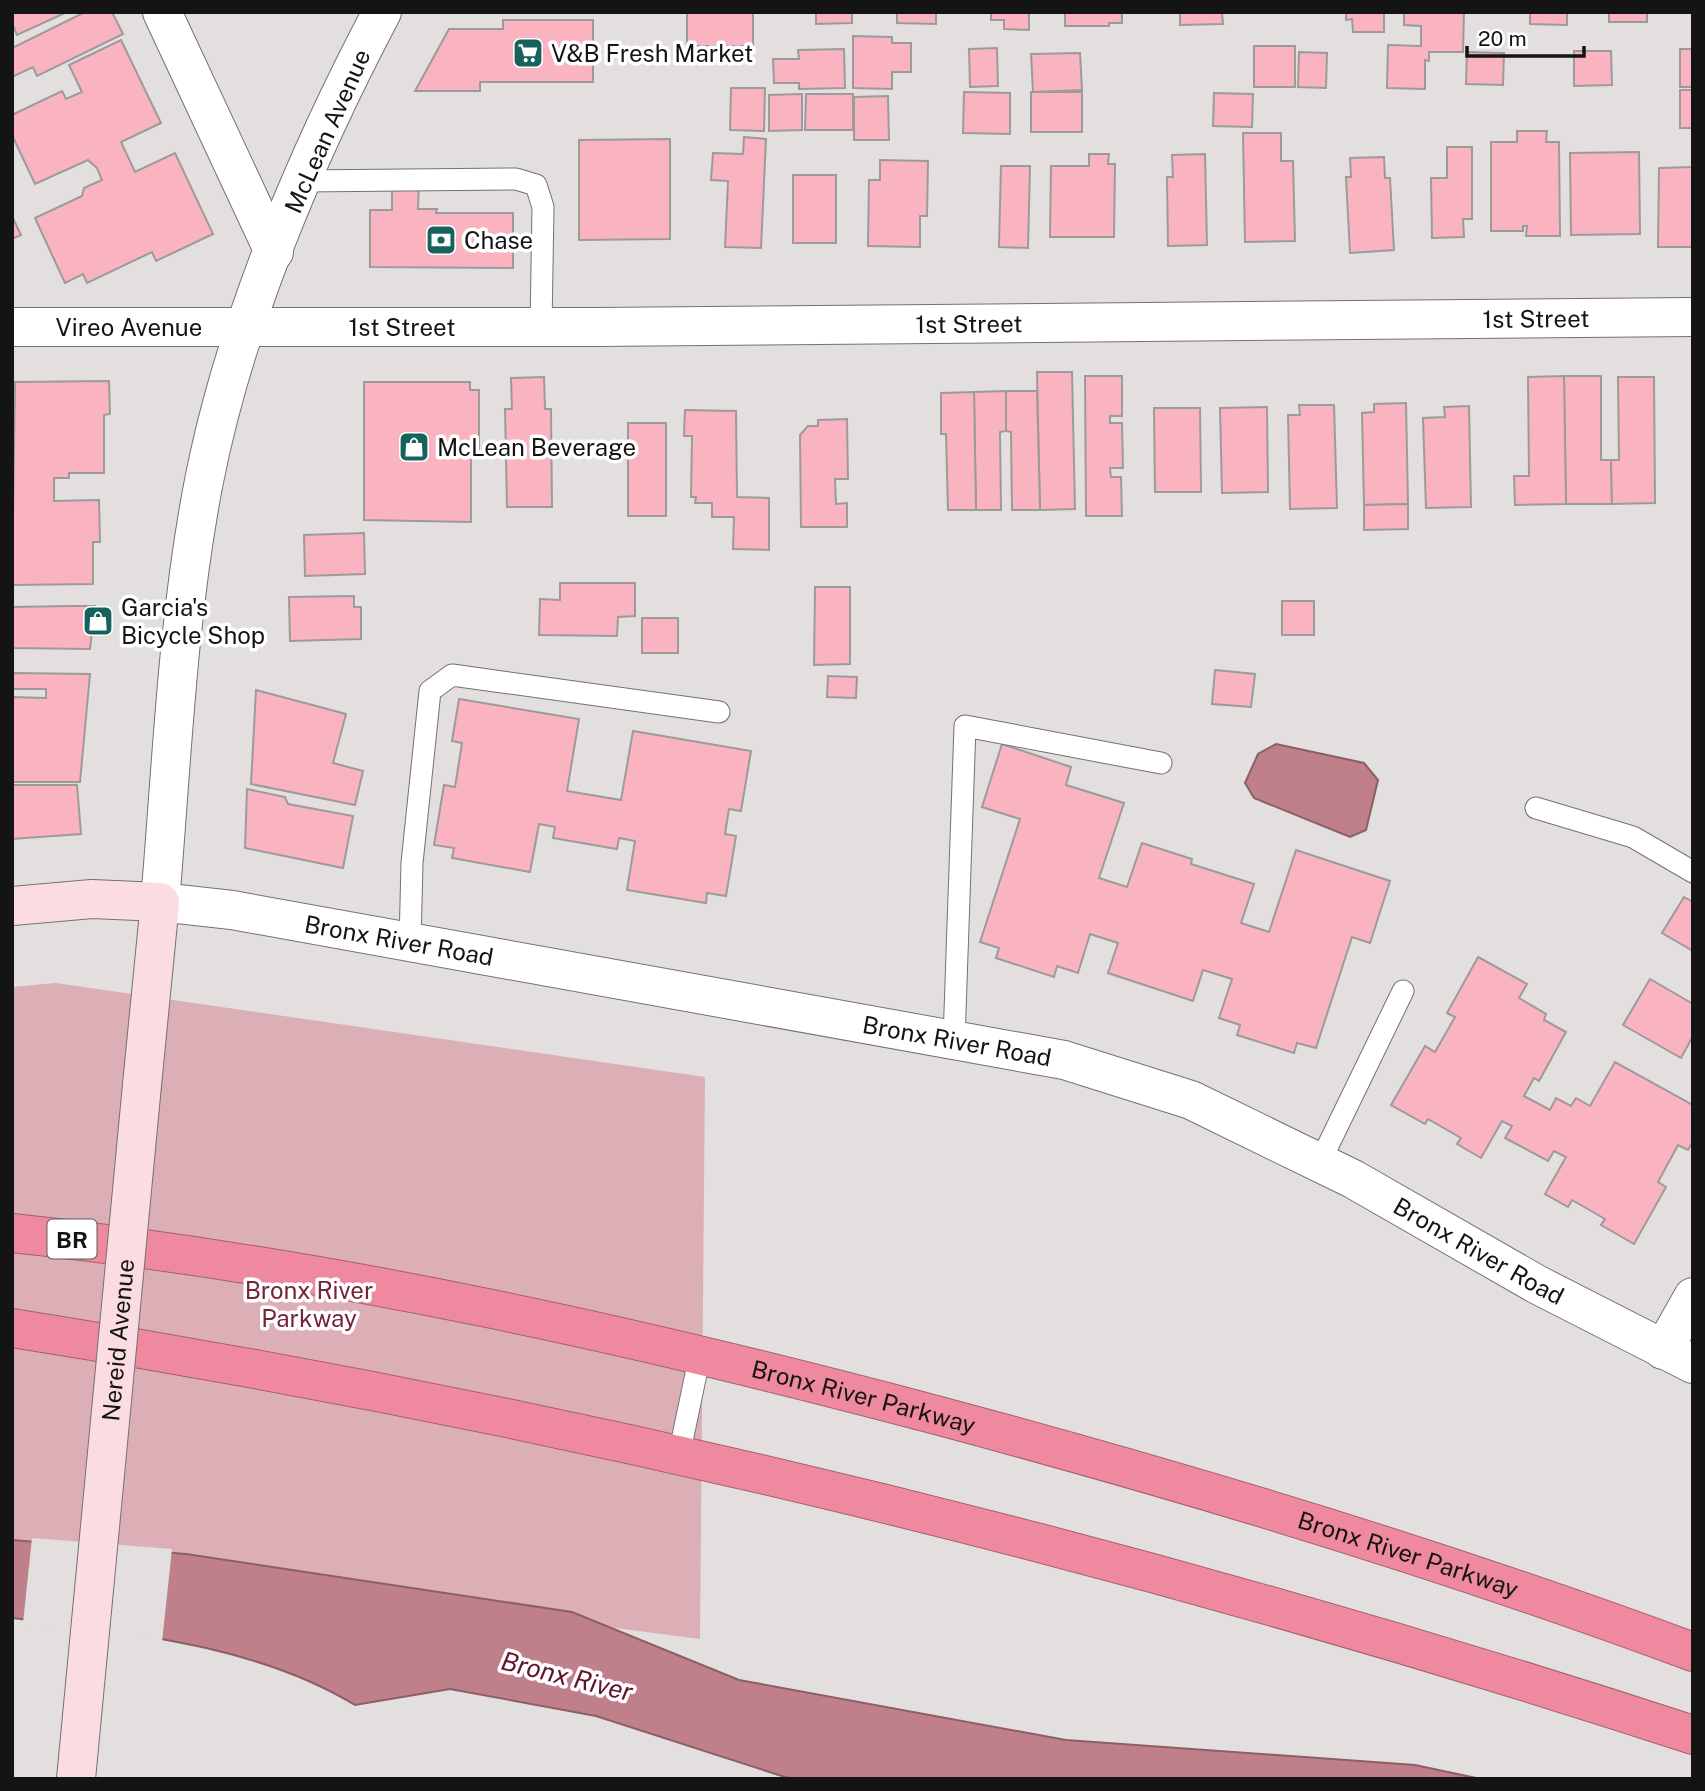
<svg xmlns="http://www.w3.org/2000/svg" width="1705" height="1791" font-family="'Public Sans',sans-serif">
<rect width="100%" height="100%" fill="#e3dfdf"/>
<path fill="#dcafb7" d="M56 983 705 1077 700 1639 12 1549V987Z"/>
<g fill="#bf7f8b" stroke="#8c5f67" stroke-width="2">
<path d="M1276 744 1364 763 1378 780 1366 830 1350 837 1254 798 1245 783 1258 754Z"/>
<path d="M12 1540 186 1554 572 1612 739 1680 1066 1740 1415 1765 1481 1779H791L596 1716 450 1689 355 1705C255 1644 126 1633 12 1618Z"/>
</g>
<path fill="#e3dfdf" d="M32 1538 172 1549 162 1642 23 1623Z"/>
<g fill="#fab4c1" stroke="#9d9a9a" stroke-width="2">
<path d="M12 12H67L17 35 12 23Z"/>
<path d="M85 12H112L123 34 37 76 33 67 12 77V48Z"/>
<rect x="687" y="12" width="66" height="34"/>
<path d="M816 12H852V23L816 24Z"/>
<path d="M897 12H936V24L897 23Z"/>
<path d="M991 12H1029V30L1004 29V20H991Z"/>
<path d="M1065 12H1122V23H1109V26H1065Z"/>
<path d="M1180 12H1222L1223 24 1180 25Z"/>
<path d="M1346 12H1384V32H1353L1352 19 1346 20Z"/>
<path d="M1404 12H1464L1463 52H1429V61L1425 60V89L1387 88 1388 45 1421 46V26L1404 25Z"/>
<path d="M1530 12H1567V25L1530 24Z"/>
<rect x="1609" y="12" width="38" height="10"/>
<path d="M503 20H593V82H480V91H415L449 29H503Z"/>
<path d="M853 36 892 37V43H911V72H892V89L853 88Z"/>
<path d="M121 40 161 123 121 142 135 172 175 153 213 234 156 261 152 252 87 283 83 274 65 283 35 218 82 196 84 188 102 180 97 168 88 160 35 184 12 135V115L62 91 66 99 82 92 69 65Z"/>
<rect x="1254" y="46" width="41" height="41"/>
<path d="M997 48 998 86 970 87 969 49Z"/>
<path d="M844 49 845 88 799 89V83H774L773 59H799L798 50Z"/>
<rect x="1680" y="49" width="13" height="38"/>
<path d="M1574 51H1611L1612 85 1574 86Z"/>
<path d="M1299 52 1327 53 1326 88 1298 87Z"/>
<path d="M1467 52 1504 53 1503 85 1466 84Z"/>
<path d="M1080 53 1082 90 1033 92 1031 54Z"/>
<path d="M731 88H765L764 131 730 130Z"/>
<rect x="1680" y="90" width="13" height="38"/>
<path d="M964 92 1010 93V134L963 133Z"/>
<rect x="1031" y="92" width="51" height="40"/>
<path d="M1214 93 1253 94 1252 127 1213 126Z"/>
<path d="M802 94V130L769 131V95Z"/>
<path d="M806 94H853V130H805Z"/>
<path d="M888 96 889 140H854V97Z"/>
<path d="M1517 131H1547L1546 142H1559L1560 236H1526L1527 226H1523V231H1491V142H1517Z"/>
<path d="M1243 133H1281V161H1293L1295 241 1245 242Z"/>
<path d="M744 137 766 139 761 248 725 247 728 181 711 180 713 153 743 154Z"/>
<path d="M670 139V239L579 240V140Z"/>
<path d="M1447 147H1472V219H1463L1464 237 1432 238 1431 178H1447Z"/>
<path d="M1639 152 1640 234 1571 235 1570 153Z"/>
<path d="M1089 154H1109L1108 164H1115L1114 237H1050L1051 166H1089Z"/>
<path d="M1205 154 1207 245 1168 246 1167 177H1173L1172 155Z"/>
<path d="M1384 157 1385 178H1390L1394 250 1350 253 1346 177H1351L1350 158Z"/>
<path d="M880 160 928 161 927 216H920V247L868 246 869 180H880Z"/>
<path d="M1001 166H1030L1028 248 999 247Z"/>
<path d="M1693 167V247H1658L1659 168Z"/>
<rect x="793" y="175" width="43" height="68"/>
<path d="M392 181H419L418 209H437L436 213H513V268L370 267V210H392Z"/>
<path d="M12 216 21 235 12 239Z"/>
<path d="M1037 372H1072L1075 509 1040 510Z"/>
<path d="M1085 376H1122V416H1110V423H1122L1123 468H1110L1111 477H1121L1122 516H1086Z"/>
<path d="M1564 376H1601V460H1611L1612 504H1566Z"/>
<path d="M1564 376 1566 504 1515 505 1514 476H1529L1528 377Z"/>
<path d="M544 377 545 409H551L552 507H507L505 409H512L511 378Z"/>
<path d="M1618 377H1654L1655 503 1612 504 1611 460H1619Z"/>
<path d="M109 381 110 414 104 415V473H69V478H54V501L99 500 100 542H93V584L12 585 15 382Z"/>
<path d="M364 382H470V390H479V450H471V522L364 520Z"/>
<path d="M1006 391H1037L1040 510H1012L1011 432 1006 431Z"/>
<path d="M1006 391V431L1000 432 1001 510H976L974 392Z"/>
<path d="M974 392 976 510H948L946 434H941V393Z"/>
<path d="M1406 403 1408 504 1364 505 1362 413 1374 412V404Z"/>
<path d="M1299 405H1334L1337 508 1290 509 1288 415H1300Z"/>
<path d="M1469 406 1471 507 1426 508 1423 418 1445 417 1444 407Z"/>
<path d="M1267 407 1268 492 1222 493 1220 408Z"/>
<path d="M1154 408H1200L1201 492H1155Z"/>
<path d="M685 410 736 411 737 497 769 498V550L733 549 734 517H712V503H695L696 497H691L692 436H684Z"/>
<path d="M847 419 848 479H835L836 504 847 503V527H801L800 435 808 426H818V420Z"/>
<rect x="628" y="423" width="38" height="93"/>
<path d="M1408 504V529L1364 530V505Z"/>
<path d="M364 533 365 574 305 576 304 535Z"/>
<path d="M560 583H635V616L618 617 617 636 539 635 540 599 560 600Z"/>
<path d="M815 587H850V664L814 665Z"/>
<path d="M354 596V607H361V639L290 641 289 597Z"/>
<rect x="1282" y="601" width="32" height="34"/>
<path d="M70 606H95L90 649 12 648V607Z"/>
<rect x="642" y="618" width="36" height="35"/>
<path d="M1215 670 1255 674 1251 707 1212 704Z"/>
<path d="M12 673 90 674 80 782H12V697L46 698V689H12Z"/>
<path d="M828 676 857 677 856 698 827 697Z"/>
<path d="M256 690 346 714 333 763 363 771 355 805 251 784Z"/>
<path d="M459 699 579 719 567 791 621 800 633 731 751 751 741 811 729 809 725 834 736 836 726 896 707 893 706 903 627 890 635 841 619 838 617 849 553 838 555 827 539 824 530 872 452 858 454 848 434 845 444 785 455 787 462 743 452 741Z"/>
<path d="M1002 744 1071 767 1066 785 1124 803 1099 878 1127 887 1142 843 1192 859 1191 864 1254 884 1241 923 1269 932 1296 850 1390 881 1370 943 1352 937 1316 1048 1297 1043 1294 1053 1237 1035 1240 1025 1219 1018 1232 979 1203 970 1193 1001 1108 973 1118 943 1090 934 1078 973 1057 966 1054 977 996 958 999 948 980 942 1020 819 982 807Z"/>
<path d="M12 785H77L81 834 12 839Z"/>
<path d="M247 789 285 797 288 804 353 816 343 868 245 848Z"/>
<path d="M1684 897 1693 902V951L1662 933Z"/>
<path d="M1478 957 1527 984 1519 998 1546 1014 1544 1020 1566 1032 1539 1081 1534 1078 1524 1096 1550 1110 1556 1098 1571 1106 1576 1098 1590 1106 1615 1062 1693 1105V1141L1688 1150 1678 1145 1658 1182 1666 1187 1634 1244 1601 1225 1605 1219 1572 1200 1568 1207 1545 1194 1566 1157 1554 1151 1548 1161 1505 1138 1512 1126 1502 1121 1481 1158 1457 1144 1461 1138 1428 1119 1425 1124 1391 1105 1425 1046 1435 1052 1455 1017 1447 1013Z"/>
<path d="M1650 979 1693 1004V1036L1681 1058 1623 1025Z"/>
</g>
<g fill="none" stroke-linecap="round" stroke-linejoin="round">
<g stroke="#747171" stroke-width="23">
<g id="service">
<path d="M302 181 516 179 536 185 543 207 541 327"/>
<path d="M1536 808 1633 837 1693 872"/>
<path d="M410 943 412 863 430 691 452 675 719 712"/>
<path d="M954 1040 965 726 1161 763"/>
<path d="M1320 1162 1403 991"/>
<path d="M679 1455 700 1355"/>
</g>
</g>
<g stroke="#747171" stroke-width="40">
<g id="minor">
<path d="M162 12 274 252"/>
<path id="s1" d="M12 327H596L1693 317"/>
<path d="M1663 1350 1693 1297"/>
</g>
</g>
<g stroke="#747171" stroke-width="40">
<g id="tertiary">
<path id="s2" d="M382 12C307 154 235 323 204 481 177 619 172 762 160 902L232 910 1064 1060 1191 1100 1353 1179 1538 1285 1693 1364"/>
</g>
</g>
<g stroke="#747171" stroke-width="40">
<path id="secondary" d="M12 906 92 899 160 902 142 1085"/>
</g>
<g stroke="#a3606e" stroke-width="40">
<g id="motorway">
<path id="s3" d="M12 1233C325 1266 632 1334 936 1415 1191 1483 1445 1560 1693 1652"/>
<path d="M12 1328C582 1417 1144 1556 1693 1735"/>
</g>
</g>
<use href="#service" stroke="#fff" stroke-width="21"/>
<use href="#minor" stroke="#fff" stroke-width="38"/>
<use href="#tertiary" stroke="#fff" stroke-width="38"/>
<use href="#secondary" stroke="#fadce2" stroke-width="38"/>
<use href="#motorway" stroke="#ef899f" stroke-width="38"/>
<g stroke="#747171" stroke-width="40" stroke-linecap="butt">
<g id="secondary-bridge">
<path id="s4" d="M76 1779 142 1085"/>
</g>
</g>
<use href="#secondary-bridge" stroke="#fadce2" stroke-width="38"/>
</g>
<defs>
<g id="supermarket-square" transform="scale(1.575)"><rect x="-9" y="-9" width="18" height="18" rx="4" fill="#15635c" stroke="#fff"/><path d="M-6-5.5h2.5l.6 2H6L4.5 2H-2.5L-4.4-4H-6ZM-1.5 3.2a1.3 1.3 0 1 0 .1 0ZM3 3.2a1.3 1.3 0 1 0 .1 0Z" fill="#fff"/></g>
<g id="bank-square" transform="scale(1.575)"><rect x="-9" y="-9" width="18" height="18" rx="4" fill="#15635c" stroke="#fff"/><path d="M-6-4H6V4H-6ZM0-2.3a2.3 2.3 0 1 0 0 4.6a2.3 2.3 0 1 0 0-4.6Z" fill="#fff"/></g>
<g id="shop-square" transform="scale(1.575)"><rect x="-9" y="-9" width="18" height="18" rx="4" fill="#15635c" stroke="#fff"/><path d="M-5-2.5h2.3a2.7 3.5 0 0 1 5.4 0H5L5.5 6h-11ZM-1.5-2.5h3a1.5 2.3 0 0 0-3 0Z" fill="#fff"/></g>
</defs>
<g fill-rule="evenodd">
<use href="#supermarket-square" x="528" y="53"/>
<use href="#bank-square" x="441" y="240"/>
<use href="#shop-square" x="414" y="447"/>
<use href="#shop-square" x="98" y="621"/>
</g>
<g text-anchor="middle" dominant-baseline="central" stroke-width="7" stroke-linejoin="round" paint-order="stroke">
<rect fill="#fff" stroke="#5b5a5a" stroke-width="2" x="47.5" y="1219.5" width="49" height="39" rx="5"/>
<g font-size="23" font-weight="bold" fill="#151414">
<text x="72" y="1239">BR</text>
</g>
<g font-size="24" fill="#151414" stroke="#fff" text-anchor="start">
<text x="551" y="53">V&amp;B Fresh Market</text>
<text x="464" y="240">Chase</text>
<text x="437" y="447">McLean Beverage</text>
<text x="121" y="607">Garcia's<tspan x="121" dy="28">Bicycle Shop</tspan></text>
</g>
<g font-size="24" fill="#151414" stroke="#fff">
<text transform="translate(327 131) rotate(-66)">McLean Avenue</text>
<text stroke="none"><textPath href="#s1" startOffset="1524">1st Street</textPath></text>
<text stroke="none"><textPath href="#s1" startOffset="957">1st Street</textPath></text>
<text stroke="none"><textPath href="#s1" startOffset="117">Vireo Avenue</textPath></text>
<text stroke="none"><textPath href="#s1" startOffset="390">1st Street</textPath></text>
<text stroke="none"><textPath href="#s2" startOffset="1169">Bronx River Road</textPath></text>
<text stroke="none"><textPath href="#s2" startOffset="1736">Bronx River Road</textPath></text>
<text stroke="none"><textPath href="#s2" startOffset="2303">Bronx River Road</textPath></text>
<text stroke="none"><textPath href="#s4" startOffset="441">Nereid Avenue</textPath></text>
<text stroke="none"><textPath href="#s3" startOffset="868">Bronx River Parkway</textPath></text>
<text stroke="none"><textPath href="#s3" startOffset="1435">Bronx River Parkway</textPath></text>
</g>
<g font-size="24" fill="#73243b" stroke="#fff">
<text x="309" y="1290">Bronx River<tspan x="309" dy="28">Parkway</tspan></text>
</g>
<g font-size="26" font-style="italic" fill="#61132c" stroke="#fff">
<text transform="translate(567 1676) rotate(14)">Bronx River</text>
</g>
</g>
<rect width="1705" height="1791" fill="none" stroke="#151414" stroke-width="28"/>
<path d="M1467 46v10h117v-10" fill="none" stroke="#151414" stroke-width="3.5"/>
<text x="1478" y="46" font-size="21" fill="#151414" stroke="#ffffff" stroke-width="5" paint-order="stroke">20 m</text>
</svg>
